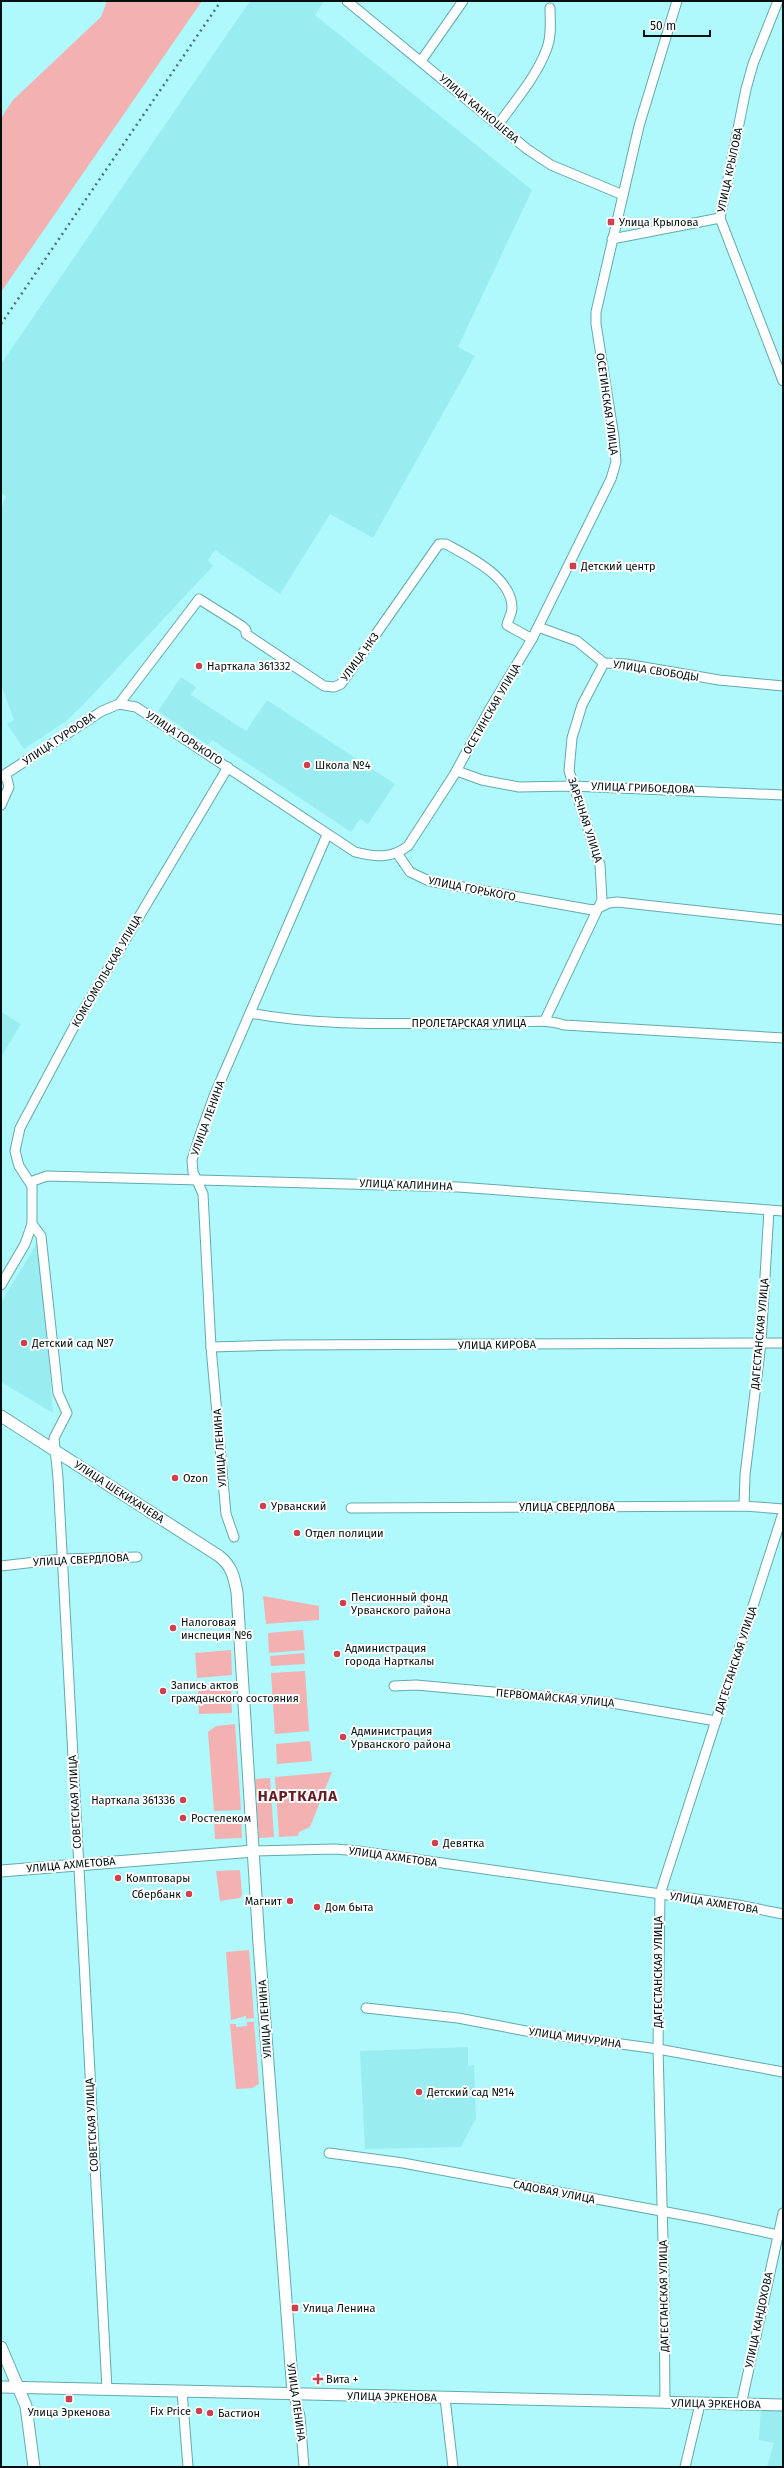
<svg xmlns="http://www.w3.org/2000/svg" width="784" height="2468" font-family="'Fira Sans',sans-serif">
<rect width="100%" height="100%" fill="#aff9fc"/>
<g fill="#99ecf0">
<path d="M250 1H324L315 15 532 190 458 347 475 356 373 538 330 514 280 594 215 550 208 560 213 566 82 706 65 722 24 749 7 724 14 720 1 684V510L6 496 1 493V364Z"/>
<path d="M181 677 196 687 191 695 246 731 267 700 395 784 368 824 360 819 351 832 212 740 208 745 158 711Z"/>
<path d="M1 1012 21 1024 1 1057Z"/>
<path d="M37 1243 43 1285 53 1413 1 1382V1303Z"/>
<path d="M468 2047V2066L474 2065 476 2118 461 2147 365 2149 360 2051Z"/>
<path d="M761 2405H783V2467H767L774 2443 759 2440Z"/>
</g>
<g fill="#f3b1b1">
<path d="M107 1H202L1 292V118L13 100 101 17Z"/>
<path d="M263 1596 319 1606V1620L266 1624Z"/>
<path d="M303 1630 305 1650 269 1653 268 1633Z"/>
<path d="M231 1650 232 1675 197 1678 195 1653Z"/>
<path d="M304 1653 305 1664 271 1666 270 1656Z"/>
<path d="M305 1671 309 1731 275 1734 271 1673Z"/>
<path d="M231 1687 232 1713 199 1714 198 1688Z"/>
<path d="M235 1724 241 1810 214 1811 208 1732 216 1726Z"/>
<path d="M310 1741 312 1761 277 1764 276 1744Z"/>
<path d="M332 1772 310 1827 299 1832 298 1836 279 1837 275 1777Z"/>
<path d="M270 1778 274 1837 259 1838 255 1779Z"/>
<path d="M241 1818 242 1838 215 1839 214 1820Z"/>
<path d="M240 1870 242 1895 240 1898 220 1901 216 1871Z"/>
<path d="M249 1950 254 2018 246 2019V2016L231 2020 226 1952Z"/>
<path d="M247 2022H254L259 2084 252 2088 236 2089 230 2024H236V2027L247 2026Z"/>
</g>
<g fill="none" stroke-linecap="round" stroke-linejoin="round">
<g stroke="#61aaad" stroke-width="11">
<g id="minor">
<path d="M347 1 527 149 551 165 623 195"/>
<path d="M778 1 753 64 746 89 720 218 783 381"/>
<path d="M421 61 463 1"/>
<path d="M498 125C515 101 537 76 547 48 552 35 550 21 550 8"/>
<path d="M612 239 720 218"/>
<path d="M538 627 577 641 604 663 626 664 719 680 783 686"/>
<path d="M119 704 199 599 242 626 246 630V634L324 686 334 687 341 684 439 544H446C468 556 512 577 512 608 512 613 508 620 507 625L532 639"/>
<path d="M457 771 482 780 519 787 572 786 783 795"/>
<path d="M1 777 102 711 119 704 136 707 355 852C375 857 391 859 408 846L454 775 491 707 532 639 611 479 616 462 614 437 596 324V312L639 126 677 1"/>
<path d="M1 805 9 787 6 775"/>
<path d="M397 853 410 872 429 881 587 909 594 910 609 903 617 902 783 920"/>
<path d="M250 1013C329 1028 412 1022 492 1024 516 1024 541 1017 564 1025L783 1038"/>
<path d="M545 1020 602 900 600 865 569 771 572 738 582 705 604 663"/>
<path d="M30 1182 47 1176 458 1187 783 1211"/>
<path d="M32 1224 41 1236 58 1393 67 1413 54 1438 58 1478 107 2389"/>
<path d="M1 1285 25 1244 32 1224V1186L19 1166 15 1151 20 1128 77 1021 228 767"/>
<path d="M211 1347 284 1345 783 1343"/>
<path d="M744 1506 745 1475 761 1343 769 1210"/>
<path d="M351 1508 744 1506 783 1509"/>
<path d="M234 1537 226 1514 211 1347 203 1194 193 1172 192 1160 201 1132 214 1096 327 835"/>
<path d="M1 1566 62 1559 137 1557"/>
<path d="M394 1686 416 1685 606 1702 716 1721"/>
<path d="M254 1851 335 1849 358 1851 738 1905 783 1914"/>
<path d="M366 2008 458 2018 526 2031 658 2049 783 2072"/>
<path d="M329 2153 403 2163 704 2219 778 2235"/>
<path d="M182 2391 188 2467"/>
<path d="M293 2393 300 2416 304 2467"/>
<path d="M445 2398 453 2467"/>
<path d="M665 2403 664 2280 658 2049 660 1894 783 1513"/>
<path d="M741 2405 783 2213"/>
<path d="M685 2467 700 2404"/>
</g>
</g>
<g stroke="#61aaad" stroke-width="13">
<g id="tertiary">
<path d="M1 1416 219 1556C232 1566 234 1577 237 1592L259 1944 293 2393"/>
<path d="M1 1871 254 1851"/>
<path d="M1 2347 26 2406 34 2467"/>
<path d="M1 2387 783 2405"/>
</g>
</g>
<use href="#minor" stroke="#fff" stroke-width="9"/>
<use href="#tertiary" stroke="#fff" stroke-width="11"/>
<path stroke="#4b7375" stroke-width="2.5" stroke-dasharray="2 4" stroke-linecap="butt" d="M1 324 221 1"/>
</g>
<g fill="#cf3f4e" stroke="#fff" stroke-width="1.5">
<rect x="607" y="218" width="8" height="8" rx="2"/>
<rect x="569" y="562" width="8" height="8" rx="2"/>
<circle cx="199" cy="666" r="4"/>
<circle cx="307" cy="765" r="4"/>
<circle cx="24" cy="1343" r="4"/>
<circle cx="175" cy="1478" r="4"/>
<circle cx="263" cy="1506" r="4"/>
<circle cx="297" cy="1533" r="4"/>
<circle cx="343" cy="1603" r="4"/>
<circle cx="173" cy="1628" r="4"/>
<circle cx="337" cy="1654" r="4"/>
<circle cx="163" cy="1691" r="4"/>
<circle cx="343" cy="1737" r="4"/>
<circle cx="183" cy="1800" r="4"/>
<circle cx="183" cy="1818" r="4"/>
<circle cx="435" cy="1843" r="4"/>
<circle cx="118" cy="1878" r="4"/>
<circle cx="189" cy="1894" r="4"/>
<circle cx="290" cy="1901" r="4"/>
<circle cx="317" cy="1907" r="4"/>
<circle cx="419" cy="2092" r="4"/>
<rect x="291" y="2304" width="8" height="8" rx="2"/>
<path d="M316 2373h4v4h4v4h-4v4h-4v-4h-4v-4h4z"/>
<rect x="65" y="2395" width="8" height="8" rx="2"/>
<circle cx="199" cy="2411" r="4"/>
<circle cx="210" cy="2413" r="4"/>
</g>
<g text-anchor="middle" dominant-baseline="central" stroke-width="4" stroke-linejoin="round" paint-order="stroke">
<g font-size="11" fill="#000f10" stroke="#fff">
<text transform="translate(479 109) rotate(40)">УЛИЦА КАНКОШЕВА</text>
<text transform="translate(730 170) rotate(-78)">УЛИЦА КРЫЛОВА</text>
<text transform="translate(607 404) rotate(82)">ОСЕТИНСКАЯ УЛИЦА</text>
<text transform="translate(360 657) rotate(-54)">УЛИЦА НКЗ</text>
<text transform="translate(656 671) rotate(9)">УЛИЦА СВОБОДЫ</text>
<text transform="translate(492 709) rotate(-60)">ОСЕТИНСКАЯ УЛИЦА</text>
<text transform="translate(184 738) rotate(33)">УЛИЦА ГОРЬКОГО</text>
<text transform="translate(59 739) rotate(-34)">УЛИЦА ГУРФОВА</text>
<text transform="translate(643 788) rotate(2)">УЛИЦА ГРИБОЕДОВА</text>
<text transform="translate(585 820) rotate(72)">ЗАРЕЧНАЯ УЛИЦА</text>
<text transform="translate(472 889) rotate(11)">УЛИЦА ГОРЬКОГО</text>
<text transform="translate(107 971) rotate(-60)">КОМСОМОЛЬСКАЯ УЛИЦА</text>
<text x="469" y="1023">ПРОЛЕТАРСКАЯ УЛИЦА</text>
<text transform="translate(208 1118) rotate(-70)">УЛИЦА ЛЕНИНА</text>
<text transform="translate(406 1185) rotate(2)">УЛИЦА КАЛИНИНА</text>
<text transform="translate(760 1334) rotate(-85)">ДАГЕСТАНСКАЯ УЛИЦА</text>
<text transform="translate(497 1345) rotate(-1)">УЛИЦА КИРОВА</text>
<text transform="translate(220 1448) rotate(-94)">УЛИЦА ЛЕНИНА</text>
<text transform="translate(119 1492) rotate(33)">УЛИЦА ШЕКИХАЧЕВА</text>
<text x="567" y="1507">УЛИЦА СВЕРДЛОВА</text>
<text transform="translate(81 1560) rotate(-3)">УЛИЦА СВЕРДЛОВА</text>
<text transform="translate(736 1660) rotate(-72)">ДАГЕСТАНСКАЯ УЛИЦА</text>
<text transform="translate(555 1698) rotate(5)">ПЕРВОМАЙСКАЯ УЛИЦА</text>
<text transform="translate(75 1802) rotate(-93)">СОВЕТСКАЯ УЛИЦА</text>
<text transform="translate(393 1857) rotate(8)">УЛИЦА АХМЕТОВА</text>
<text transform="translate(71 1865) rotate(-5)">УЛИЦА АХМЕТОВА</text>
<text transform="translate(714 1903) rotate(9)">УЛИЦА АХМЕТОВА</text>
<text transform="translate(658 1972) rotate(-90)">ДАГЕСТАНСКАЯ УЛИЦА</text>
<text transform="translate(265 2019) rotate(-94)">УЛИЦА ЛЕНИНА</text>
<text transform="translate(575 2038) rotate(8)">УЛИЦА МИЧУРИНА</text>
<text transform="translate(92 2125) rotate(-93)">СОВЕТСКАЯ УЛИЦА</text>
<text transform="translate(554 2192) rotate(11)">САДОВАЯ УЛИЦА</text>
<text transform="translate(664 2296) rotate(-91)">ДАГЕСТАНСКАЯ УЛИЦА</text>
<text transform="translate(759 2320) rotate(-78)">УЛИЦА КАНДОХОВА</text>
<text transform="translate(392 2397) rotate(1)">УЛИЦА ЭРКЕНОВА</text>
<text transform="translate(296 2402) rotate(82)">УЛИЦА ЛЕНИНА</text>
<text transform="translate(716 2404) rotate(1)">УЛИЦА ЭРКЕНОВА</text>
</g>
<g font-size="11" fill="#000f10" stroke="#fff" text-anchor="start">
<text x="619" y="222">Улица Крылова</text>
<text x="581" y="566">Детский центр</text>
<text x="207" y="666">Нарткала 361332</text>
<text x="315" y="765">Школа №4</text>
<text x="32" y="1343">Детский сад №7</text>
<text x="183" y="1478">Ozon</text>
<text x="271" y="1506">Урванский</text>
<text x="305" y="1533">Отдел полиции</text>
<text x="351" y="1597">Пенсионный фонд<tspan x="351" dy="13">Урванского района</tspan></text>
<text x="181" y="1622">Налоговая<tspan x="181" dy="13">инспеция №6</tspan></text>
<text x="345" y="1648">Администрация<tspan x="345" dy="13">города Нарткалы</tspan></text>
<text x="171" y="1685">Запись актов<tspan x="171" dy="13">гражданского состояния</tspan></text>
<text x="351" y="1731">Администрация<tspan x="351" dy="13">Урванского района</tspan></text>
<text x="175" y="1800" text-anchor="end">Нарткала 361336</text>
<text x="191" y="1818">Ростелеком</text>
<text x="443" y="1843">Девятка</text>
<text x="126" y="1878">Комптовары</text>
<text x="181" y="1894" text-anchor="end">Сбербанк</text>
<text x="282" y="1901" text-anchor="end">Магнит</text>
<text x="325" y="1907">Дом быта</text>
<text x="427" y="2092">Детский сад №14</text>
<text x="303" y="2308">Улица Ленина</text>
<text x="326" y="2379">Вита +</text>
<text x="191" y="2411" text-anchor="end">Fix Price</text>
<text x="69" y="2412" text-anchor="middle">Улица Эркенова</text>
<text x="218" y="2413">Бастион</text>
</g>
<g font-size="15" font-weight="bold" letter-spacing="1" fill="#631d23" stroke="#fff">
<text x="298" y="1796">НАРТКАЛА</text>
</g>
</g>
<rect width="784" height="2468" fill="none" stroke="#000f10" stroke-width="4"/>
<path d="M644 30v6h66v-6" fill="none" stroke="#000f10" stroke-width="2"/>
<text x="650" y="30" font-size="12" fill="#000f10" stroke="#ffffff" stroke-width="3" paint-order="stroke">50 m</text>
</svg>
